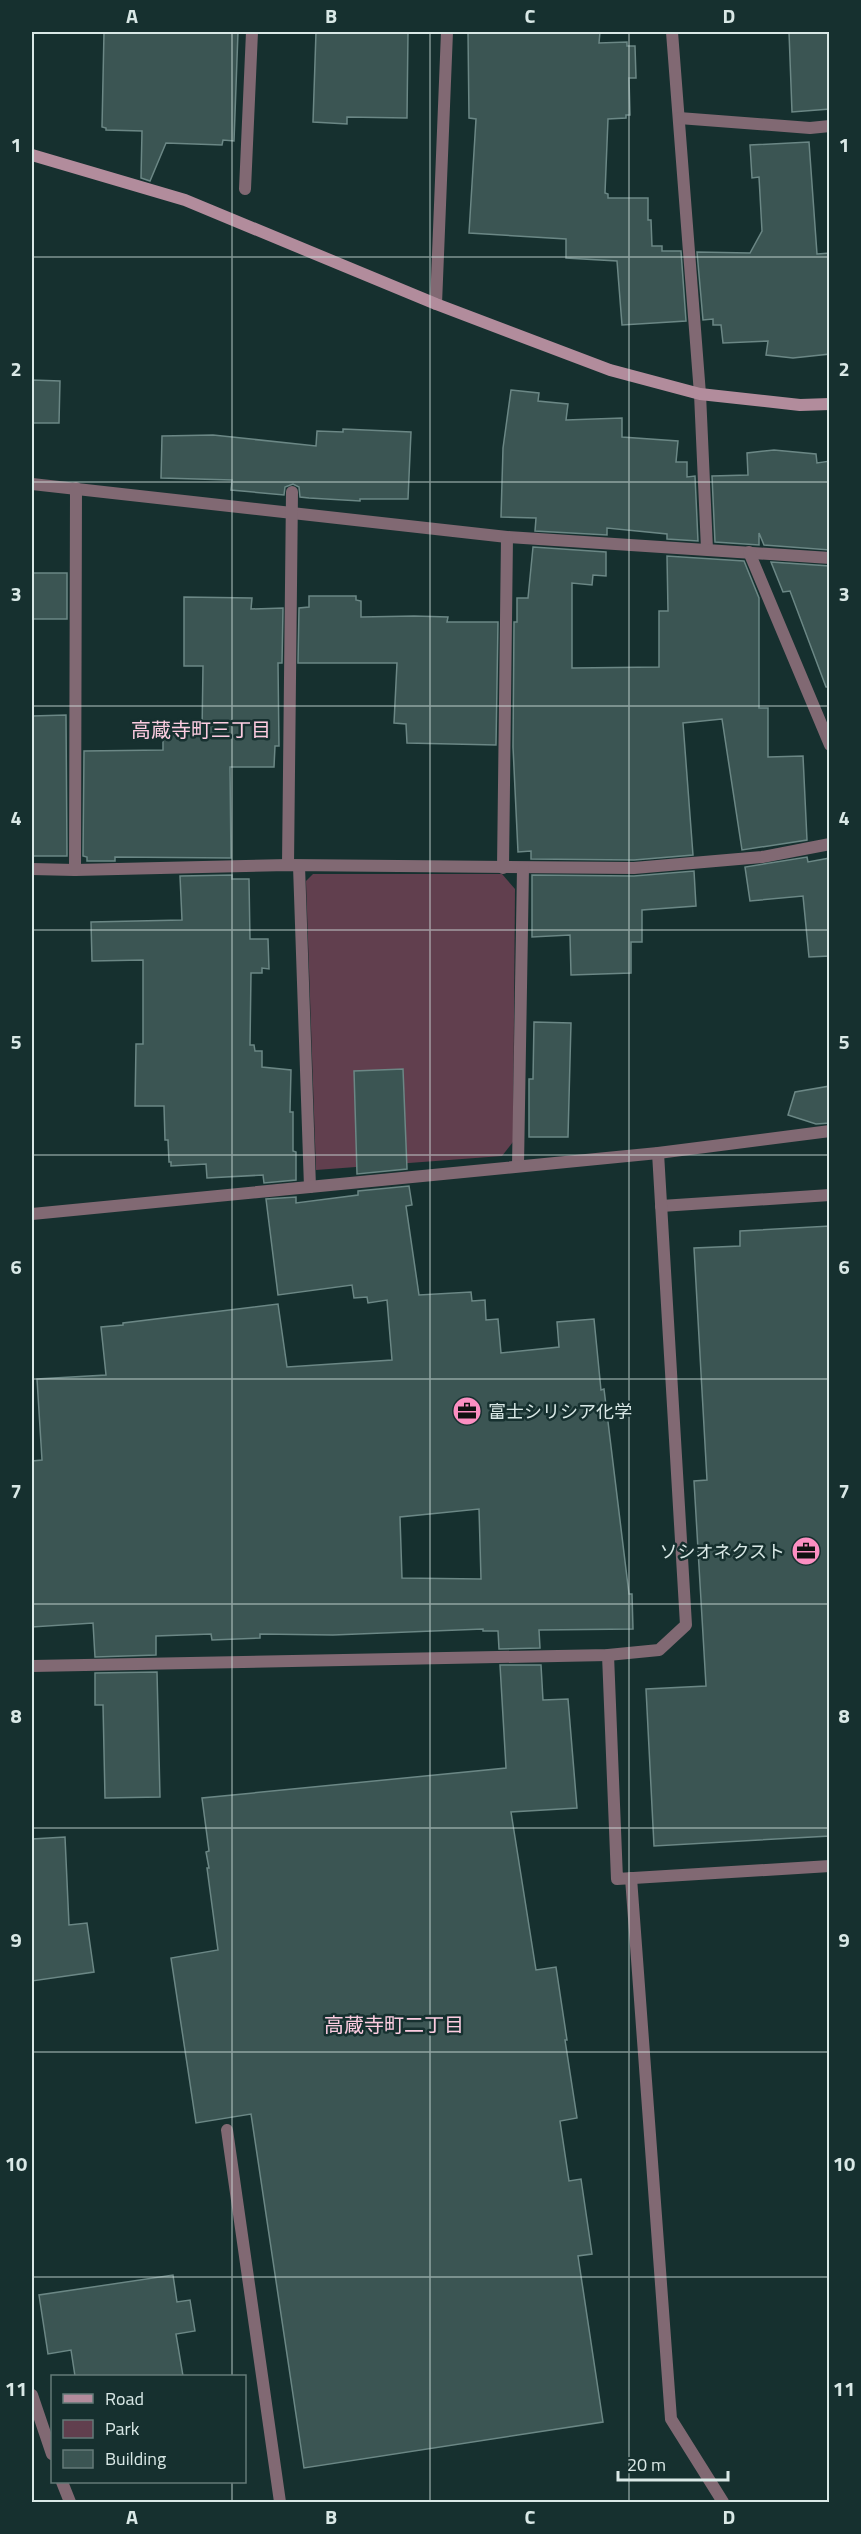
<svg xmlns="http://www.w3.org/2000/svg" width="861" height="2534" font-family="'Titillium Web','Noto Sans JP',sans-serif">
<rect width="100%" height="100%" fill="#16302f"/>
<path fill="#613f4e" d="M313 874H502L515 889 513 1142 502 1156 316 1170 306 881Z"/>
<g fill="#3b5553" stroke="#6b8785" stroke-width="1.5" fill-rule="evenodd">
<path d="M104 32H238L234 141 223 140 222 145 166 143 150 181 141 178 142 131 106 130V128L102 127Z"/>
<path d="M316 32H408L407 118 347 117V124L313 122Z"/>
<path d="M468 32H600L599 43 627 42V46H635L636 78H629L630 115H626V118L608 119 605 193 608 194V198H648V220H651L652 246H662V251H681L686 321 622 325 617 261 566 258V239L469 233 476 119 469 118Z"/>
<path d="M789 32H830V109L792 112Z"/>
<path d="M809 142 817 254 830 253V354L793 358 766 355 768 341 723 343 721 325H713V319L703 320 697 252 750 253 762 231 759 177 752 178 750 145Z"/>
<path d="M32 380 60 381 59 423H32Z"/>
<path d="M511 390 539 393 538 401 568 404 566 420 622 418V437L678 441 676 462H687V477L695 476 698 541 667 539V534L607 528V535L535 531 536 518 501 517 503 448Z"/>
<path d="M343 429 411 432 408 499H360V501L309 498 300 497 299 487 293 484 285 487 284 495 231 490 232 480 161 478 162 436 213 435 316 446 317 431 343 432Z"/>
<path d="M774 450 816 454 817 463 830 461V550L764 545 759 533V545L715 542 712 476 748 475 747 453Z"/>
<path d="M533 547 606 552V576L593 575 592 585 572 583V668L659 667V611H668L667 556 744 561 759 598V708H768V757L803 756 807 840 742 850 722 719 683 723 693 855 634 860 531 859V851L518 852 513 747 514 622H517V598H528Z"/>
<path d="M771 562 830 566V687H826L790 591 783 592Z"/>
<rect x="32" y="573" width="35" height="46"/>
<path d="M309 596H356V600L361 601V617L414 616 448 617 447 622H498L496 745 407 743 406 724 394 723 397 663H298L299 608 309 607Z"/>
<path d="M184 597 252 598 251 609 283 608 282 663H278L279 746H275L274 767H230L231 858 115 857V861H87V857L83 856 84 751 163 750V731L202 732 203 666H184Z"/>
<path d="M66 715 67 856H32V716Z"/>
<path d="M807 857 808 862 830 858V956L809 957 803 896 750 901 745 867Z"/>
<path d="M694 871 696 906 642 910V942H631V973L571 975 570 935 532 937V875L634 876Z"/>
<path d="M232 875V879H249L250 939H268L269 969 262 968V973H251L250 1045H254L255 1051H262V1067L291 1070 290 1112H293V1151L296 1152V1180L264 1183 263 1175 207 1178 206 1164 171 1166V1162H169L168 1140H165L164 1106H135L136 1044H143V960L92 961 91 922 182 920 180 876Z"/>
<path d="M534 1022 571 1023 568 1137H529V1079H533Z"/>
<path d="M403 1069 407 1169 357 1174 354 1071Z"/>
<path d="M830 1086V1123L816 1124 788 1115 795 1092Z"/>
<path d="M409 1186 412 1205 406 1206 419 1295 471 1292 472 1301 485 1300 486 1320 498 1319 501 1353 559 1347 557 1322 594 1319 601 1390 604 1389 629 1594H632L633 1629 539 1630 540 1648 499 1649 498 1631H483V1629L333 1635 260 1634V1638L212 1640 211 1634 156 1636V1655L95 1657 93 1623 32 1627V1461L42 1460 37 1379 106 1375 101 1327 123 1325V1323L278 1304 287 1367 392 1360 387 1300 368 1303 367 1297 354 1298 352 1285 278 1295 266 1199 296 1197V1203L358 1195V1191ZM479 1509 481 1579 402 1578 400 1517Z"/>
<path d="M830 1226V1836L654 1846 646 1689 706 1686 694 1481 707 1480 694 1248 740 1246V1231Z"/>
<path d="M500 1665H541L543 1700 568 1699 577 1808 511 1812 536 1970 556 1967 567 2040H565L577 2118 560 2121 569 2181 581 2179 592 2254 578 2256 603 2422 304 2468 251 2114 196 2123 171 1958 218 1950 207 1868H209L206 1852 209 1851 202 1798 506 1768Z"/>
<path d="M157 1672 160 1797 105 1798 103 1705H95V1673Z"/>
<path d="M65 1837 69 1925 87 1923 94 1972 32 1981V1839Z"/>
<path d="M173 2275 177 2302 190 2300 195 2331 176 2334 183 2376H75L71 2350 48 2354 39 2295Z"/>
</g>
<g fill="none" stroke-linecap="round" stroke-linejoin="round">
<g stroke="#816973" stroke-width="12">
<path d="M661 1206 830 1195"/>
<path d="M608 1655 617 1879 830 1866"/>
<path d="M32 1666 608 1655 659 1650 686 1625 658 1153"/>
<path d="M631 1878 671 2419 723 2502"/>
<path d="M227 2130 280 2502"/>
</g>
<g stroke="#816973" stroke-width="12">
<path d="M672 32 700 394 707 549"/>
<path d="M679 118 810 128 830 126"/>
<path d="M245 189 252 32"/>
<path d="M436 304 447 32"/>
<path d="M32 484 507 537 830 558"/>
<path d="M749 552 830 745"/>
<path d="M288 865 292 492"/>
<path d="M299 866 310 1187"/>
<path d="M503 868 507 537"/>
<path d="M32 869 75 870 288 865 634 868 762 857 830 844"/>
<path d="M75 870 76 488"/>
<path d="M518 1166 523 868"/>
<path d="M32 1214 658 1153 830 1131"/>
<path d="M32 2395 52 2454"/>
<path d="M62 2482 70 2502"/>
</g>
<path stroke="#b28c9c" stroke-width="12" d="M32 155 185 200 436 304 610 370 700 394 800 405 830 404"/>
</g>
<path fill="none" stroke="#d9e8e6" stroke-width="1.5" stroke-opacity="0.55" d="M232 32V2376M430 32V2502M629 32V2502M32 257H830M32 482H830M32 706H830M32 930H830M32 1155H830M32 1379H830M32 1604H830M32 1828H830M32 2052H830M32 2277H830M232 2482V2502"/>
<defs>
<g id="office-disc" transform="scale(1.5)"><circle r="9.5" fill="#fc8fc2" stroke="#16302f"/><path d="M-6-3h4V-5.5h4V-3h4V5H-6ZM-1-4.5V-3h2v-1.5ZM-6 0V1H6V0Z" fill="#111"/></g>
</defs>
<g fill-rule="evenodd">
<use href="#office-disc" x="467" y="1411"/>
<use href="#office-disc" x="806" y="1551"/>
</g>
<g text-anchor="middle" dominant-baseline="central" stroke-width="5" stroke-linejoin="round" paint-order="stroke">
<g font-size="18" fill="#d9e8e6" stroke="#16302f" text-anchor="start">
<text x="488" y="1411">富士シリシア化学</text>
<text x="785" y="1551" text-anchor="end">ソシオネクスト</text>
</g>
<g font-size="20" fill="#fccce0" stroke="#16302f">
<text x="201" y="729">高蔵寺町三丁目</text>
<text x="394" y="2024">高蔵寺町二丁目</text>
</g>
</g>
<rect width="861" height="2534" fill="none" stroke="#16302f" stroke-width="66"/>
<rect x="51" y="2375" width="195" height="108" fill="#16302f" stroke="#647a78" stroke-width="1.5"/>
<rect x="63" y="2394" width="30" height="9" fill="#b28c9c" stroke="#647a78" stroke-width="1.5"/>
<text x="105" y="2405" font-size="18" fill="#d9e8e6">Road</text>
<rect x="63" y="2420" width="30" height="18" fill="#613f4e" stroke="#647a78" stroke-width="1.5"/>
<text x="105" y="2435" font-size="18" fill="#d9e8e6">Park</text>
<rect x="63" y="2450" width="30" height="18" fill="#3b5553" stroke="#647a78" stroke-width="1.5"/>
<text x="105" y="2465" font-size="18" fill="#d9e8e6">Building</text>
<path d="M618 2471v9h110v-9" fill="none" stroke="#d9e8e6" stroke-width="3"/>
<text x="627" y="2471" font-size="18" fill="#d9e8e6" stroke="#16302f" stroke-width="4.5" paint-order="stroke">20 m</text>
<rect x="33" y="33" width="795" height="2468" fill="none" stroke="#d9e8e6" stroke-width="2"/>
<g font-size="20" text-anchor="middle" font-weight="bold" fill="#d9e8e6">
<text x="132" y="23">A</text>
<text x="331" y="23">B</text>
<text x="530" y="23">C</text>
<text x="729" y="23">D</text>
<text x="16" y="152">1</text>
<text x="844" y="152">1</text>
<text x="16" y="376">2</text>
<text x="844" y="376">2</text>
<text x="16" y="601">3</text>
<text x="844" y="601">3</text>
<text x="16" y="825">4</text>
<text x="844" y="825">4</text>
<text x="16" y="1049">5</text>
<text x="844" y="1049">5</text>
<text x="16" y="1274">6</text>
<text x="844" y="1274">6</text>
<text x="16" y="1498">7</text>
<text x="844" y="1498">7</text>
<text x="16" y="1723">8</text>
<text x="844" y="1723">8</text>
<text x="16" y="1947">9</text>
<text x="844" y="1947">9</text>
<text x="16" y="2171">10</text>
<text x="844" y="2171">10</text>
<text x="16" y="2396">11</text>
<text x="844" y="2396">11</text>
<text x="132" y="2524">A</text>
<text x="331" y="2524">B</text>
<text x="530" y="2524">C</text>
<text x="729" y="2524">D</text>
</g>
</svg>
